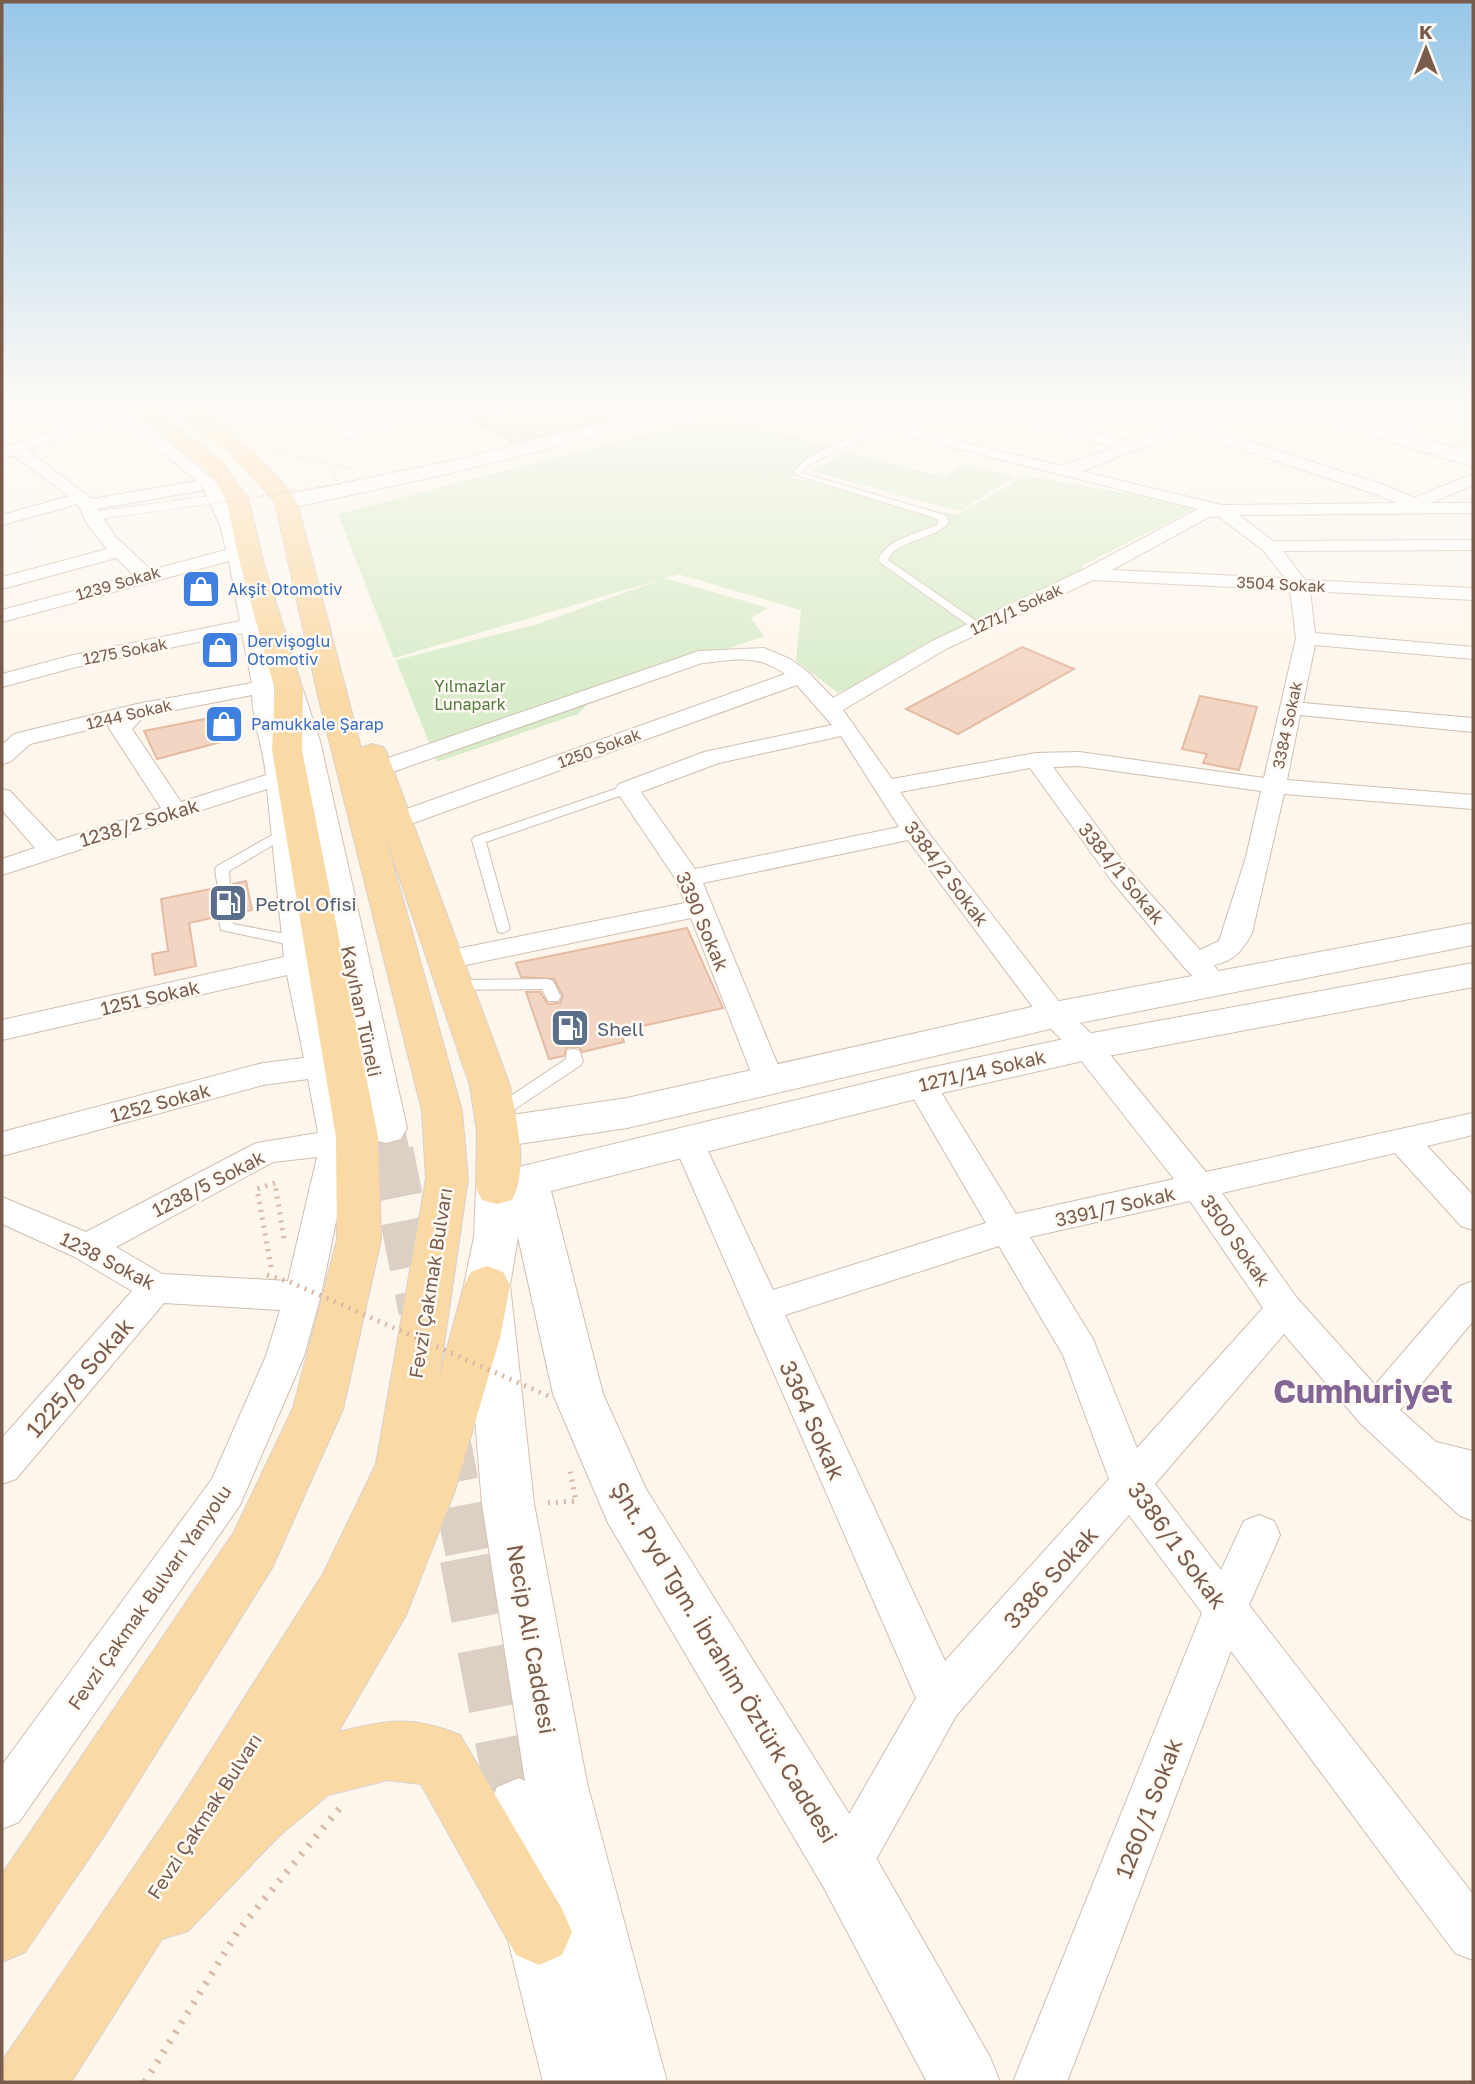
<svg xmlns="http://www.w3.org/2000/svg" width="1475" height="2084" font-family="'Golos Text',sans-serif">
<rect width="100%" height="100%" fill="#fdf6ec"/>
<g fill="#d8ecc9">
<path d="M719 416 840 450 789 477 955 515 1026 476 1178 502 1194 509 1081 566 1090 574 838 693 796 661 801 610 678 574 664 578 768 608 751 618 764 636 598 694 578 714 437 762 396 660 538 624 662 579 394 658 338 514Z"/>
<path d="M846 452 944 477 965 465 1013 477 960 511 810 471Z"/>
</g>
<g fill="#f3d5c3" stroke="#e6bba3" stroke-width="2">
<path d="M521 408H620V416L512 443 473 419Z"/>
<path d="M1022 647 1074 669 958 734 906 709Z"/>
<path d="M1200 696 1257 707 1239 770 1203 763 1207 754 1182 749Z"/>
<path d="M235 713 240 737 157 759 144 731Z"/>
<path d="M246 881 252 910 233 914 224 910 216 917 189 923 196 966 155 975 152 954 168 951 161 899 215 888 224 892 233 884Z"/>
<path d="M687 928 723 1008 620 1031 624 1042 582 1052 579 1047H567L564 1056 549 1059 526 992H540L548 1004 560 1003 563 996 554 979 521 977 516 963Z"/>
</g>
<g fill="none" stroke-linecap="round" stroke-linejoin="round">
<path stroke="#dcd0c4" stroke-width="37" stroke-dasharray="37 18" stroke-linecap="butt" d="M386 1128 391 1152"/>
<g stroke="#dcd0c4" stroke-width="47" stroke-dasharray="47 24" stroke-linecap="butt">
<path d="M390 1151 422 1311"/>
<path d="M446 1436 470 1559"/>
</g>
<path stroke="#dcd0c4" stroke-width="61" stroke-dasharray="61 31" stroke-linecap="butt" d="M470 1557 519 1809"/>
<g stroke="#d1beb0" stroke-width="2">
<g id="service">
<path d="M886 427 893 429 841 448 805 468 802 473 945 515 949 522C935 540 895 540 888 560L982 625V629H974L878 561C884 540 918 533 937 525L938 519 793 474C805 449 860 436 886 427Z"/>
<path d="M627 785 633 789 631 792 486 842 510 929 503 933 498 932 472 840 474 837Z"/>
<path d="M283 829 290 833 288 836 229 871 230 886 223 890 218 889 215 869 217 866Z"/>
<path d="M225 912 232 916 233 924 296 936 303 941 296 946 221 930 218 916Z"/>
<path d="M548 979 553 981 561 997 558 1001H548L542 989 455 990 447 985 455 980Z"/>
<path d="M573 1049 579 1050 583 1061 581 1065 503 1117H491L489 1113 491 1109 566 1059 567 1050Z"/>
</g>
</g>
<g stroke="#d1beb0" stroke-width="1">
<path id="pedestrian" d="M218 495 225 499 223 502 91 520 84 516 91 512Z"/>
</g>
<g stroke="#d1beb0" stroke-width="2">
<g id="minor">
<path d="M93 408H111L120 413 167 441 218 484 239 528 274 687 275 721 286 752 313 963 352 1143 321 1295 304 1356 240 1505 19 1822 2 1829V1765L212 1479 266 1356 280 1310 164 1303 16 1479 2 1484V1438L132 1291 75 1257 2 1224V1197L86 1232 256 1143 318 1133 308 1079 263 1085 2 1156V1132L263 1063 304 1058 287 975 2 1040V1020L284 957 267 789 2 875V859L35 848 2 810V789L10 791 57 841 161 808 109 728 112 724 30 744 10 762 2 764V745L14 734 137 704 252 683 242 633 76 667 2 687V674L73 655 240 621 229 561 2 622V610L134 575 116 558 2 589V577L107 549 88 525 78 504 2 525V515L69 496 13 455 2 458V448L102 415ZM113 422 155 447 197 481 92 499 27 450ZM204 490 221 528 226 550 151 570 116 537 97 509ZM252 695C253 723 263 747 266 775L181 802 132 729 144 716ZM317 1157 288 1281 162 1274 116 1247 273 1162Z"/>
<path d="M319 408C337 408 345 411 353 428L419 408H444L348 439 343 437 335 421Z"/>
<path d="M797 408H824L887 424 916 408H935L903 428 1062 466 1116 447 958 408H987L1131 441 1219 408H1241L1201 426 1387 486 1414 498 1473 474V485L1431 503H1473V513L1239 515 1273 541 1473 540V550L1283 551 1305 580 1473 588V600L1310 591 1315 633 1473 647V659L1315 645 1303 703 1473 718V732L1300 715 1287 780 1473 795V809L1284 794 1252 933C1242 951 1234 961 1214 965L1220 974 1216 980 1206 983 1196 980 1183 966 1111 880 1030 768 900 792 924 827 1064 1008 1098 1040 1206 1172 1473 1113V1135L1427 1146 1473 1195V1230L1461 1226 1395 1153 1222 1193 1297 1298 1375 1385 1460 1286 1473 1281V1321L1400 1410 1436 1442 1473 1451V1521L1459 1515 1361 1424 1284 1334 1155 1484 1221 1570 1244 1521 1259 1515 1274 1521 1280 1535 1249 1605 1473 1894V1960L1455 1953 1231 1651 1067 2082H1013L1202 1613 1129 1515 956 1716 863 1883 846 1891 829 1883 821 1866 829 1849 916 1698 672 1140 677 1132 688 1128 699 1132 773 1290 986 1223 905 1084 909 1076 920 1073 931 1076 1016 1214 1174 1179 1076 1054 1044 1022 908 840 703 883 784 1080 780 1088 769 1091 758 1088 754 1080 691 918 447 969 437 966 433 960 437 954 447 951 685 903 675 878 615 789 619 784 704 752 832 725 797 685 405 826H387L384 821 387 816 785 674C756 653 735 660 702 663L384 775H368L364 770 368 765 699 651 764 648 790 659 808 672 833 698 932 641 1083 570 1198 509ZM1187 431 1375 494 1397 503 1221 505 1081 471ZM1218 516 1263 550 1285 578 1112 570 1209 517ZM1093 580 1290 590 1296 638 1264 778 1079 752 1036 753 892 779 843 710 946 649ZM841 736 899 827 695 869 641 792 719 763ZM1079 766 1261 791 1246 857 1219 941 1200 950 1129 870 1053 767ZM1190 1201 1263 1308 1137 1448 1093 1339 1030 1237ZM999 1246 1063 1355 1109 1479 945 1661 785 1315Z"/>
<path d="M1146 408H1166L1140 422H1130V416Z"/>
<path d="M1417 408H1444L1473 416V424L1434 415 1389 436H1379L1376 433 1419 411Z"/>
<path d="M1473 441V452L1454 460 1446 455Z"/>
</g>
</g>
<g stroke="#d1beb0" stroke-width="2">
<g id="tertiary">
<path d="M1295 408H1325L1473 454V467L1297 412Z"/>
<path d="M1473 923V945L1054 1028 627 1128 498 1147 483 1143 477 1132 483 1121 498 1117 627 1098 1054 1002Z"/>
<path d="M1473 963V987L1087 1060 920 1098 551 1191 603 1394 646 1489 868 1844 990 2057 1000 2082H927L824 1888 608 1523 553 1394 510 1201 502 1203 487 1199 481 1187 487 1175 502 1171 920 1070 1087 1034Z"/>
</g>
</g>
<g stroke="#d6c0b0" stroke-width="2">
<g id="secondary">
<path d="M663 408H697L695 412 451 473 286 509 275 502 286 495 451 461Z"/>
<path d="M289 682 299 684 303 690 320 741 407 1128 401 1139 386 1143 371 1139 365 1128 290 741 275 690 279 684Z"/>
<path d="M497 1172 512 1176 518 1188V1237L510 1285 534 1504 587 1783 667 2082H543L506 1932 488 1809 497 1787 519 1778 525 1781 482 1504 464 1285 474 1237 476 1188 482 1176Z"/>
</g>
</g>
<g stroke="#dad1cd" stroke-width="2">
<g id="primary">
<path d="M122 408H148L160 414 222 462 248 498 264 564 303 690 302 750 378 1137 381 1240 343 1409 272 1568 104 1836 25 1952 2 1962V1874L234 1532 293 1408 337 1240 336 1137 272 750 275 690 240 564 226 498 207 470 146 422Z"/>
<path d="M169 408C176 408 184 407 191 408 222 414 279 476 297 502L361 748 372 744 383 747 387 753 510 1086C516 1120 529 1168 512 1200L497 1204 482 1200 476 1188 477 1132 470 1086 385 835 462 1111 468 1179 439 1378 464 1285 471 1272 487 1266 503 1272 510 1285 500 1338 454 1493 406 1615 338 1732C386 1720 413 1715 460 1735L562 1909 572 1932 562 1955 539 1965 516 1955 421 1784 388 1780 328 1795 279 1836 188 1931 162 1939 71 2082H2L5 2057 181 1798 323 1574 376 1464 426 1179 422 1111 318 696 275 502 230 453Z"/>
</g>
</g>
<path stroke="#d9b8a5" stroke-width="2.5" stroke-dasharray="1 2.5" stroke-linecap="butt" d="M272 452 352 468"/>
<g stroke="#d9b8a5" stroke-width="5" stroke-dasharray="2 6" stroke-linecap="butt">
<path d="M271 1267 257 1189 275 1183 284 1240"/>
<path d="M548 1503 576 1501 570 1471"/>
</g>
<path stroke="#d9b8a5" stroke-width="7" stroke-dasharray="2.5 9" stroke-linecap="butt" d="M145 2082 238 1931 343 1804"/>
<use href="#service" fill="#fff" fill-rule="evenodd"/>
<use href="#pedestrian" fill="#fff" fill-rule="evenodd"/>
<use href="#minor" fill="#fff" fill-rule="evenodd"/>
<use href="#tertiary" fill="#fff" fill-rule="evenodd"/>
<use href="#secondary" fill="#fff" fill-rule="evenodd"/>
<use href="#primary" fill="#fbd9a5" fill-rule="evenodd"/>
<path stroke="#d9b8a5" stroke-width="2.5" stroke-dasharray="1 2.5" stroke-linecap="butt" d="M201 486 210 504 339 484 326 464"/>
<path stroke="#d9b8a5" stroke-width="5" stroke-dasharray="2 6" stroke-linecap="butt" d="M267 1275 290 1282 553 1398"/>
</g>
<linearGradient id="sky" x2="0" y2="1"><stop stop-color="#97c7e8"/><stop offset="0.58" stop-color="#fefbf6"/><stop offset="1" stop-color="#fefbf6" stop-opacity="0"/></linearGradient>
<rect width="1475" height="700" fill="url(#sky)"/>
<defs>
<g id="shop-square" transform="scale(2.0125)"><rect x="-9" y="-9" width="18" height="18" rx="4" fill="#3f7fe0" stroke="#fffaf3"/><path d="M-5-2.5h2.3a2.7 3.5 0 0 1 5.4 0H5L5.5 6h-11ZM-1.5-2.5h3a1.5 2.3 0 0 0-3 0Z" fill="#fff"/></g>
<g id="fuel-square" transform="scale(2.0125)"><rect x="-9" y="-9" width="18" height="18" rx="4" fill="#5c6f8a" stroke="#fffaf3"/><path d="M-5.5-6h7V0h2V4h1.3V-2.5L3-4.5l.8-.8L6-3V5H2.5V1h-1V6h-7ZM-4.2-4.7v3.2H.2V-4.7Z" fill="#fff"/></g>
</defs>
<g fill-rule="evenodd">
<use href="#shop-square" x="201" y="589"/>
<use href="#shop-square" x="220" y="650"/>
<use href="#shop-square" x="224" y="724"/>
<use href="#fuel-square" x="228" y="903"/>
<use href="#fuel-square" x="570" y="1028"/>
</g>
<g text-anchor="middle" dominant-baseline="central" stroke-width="5" stroke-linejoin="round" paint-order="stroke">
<g font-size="16" fill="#7a5c4d" stroke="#fffaf3">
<text transform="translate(118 583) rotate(-16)">1239 Sokak</text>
<text transform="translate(1281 584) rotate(3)">3504 Sokak</text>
<text transform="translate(1016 609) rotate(-25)">1271/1 Sokak</text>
<text transform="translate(125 651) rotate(-11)">1275 Sokak</text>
<text transform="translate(129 714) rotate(-13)">1244 Sokak</text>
<text transform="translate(1287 725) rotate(-78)">3384 Sokak</text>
<text transform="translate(599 748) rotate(-20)">1250 Sokak</text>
</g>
<g font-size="16" fill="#366cbe" stroke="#fffaf3" text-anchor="start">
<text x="228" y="589">Akşit Otomotiv</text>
<text x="247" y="641">Dervişoğlu<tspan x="247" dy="18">Otomotiv</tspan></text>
<text x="251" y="724">Pamukkale Şarap</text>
</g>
<g font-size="16" fill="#537a41" stroke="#fffaf3">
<text x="470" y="686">Yılmazlar<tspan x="470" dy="18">Lunapark</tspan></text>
</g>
<g font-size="19" fill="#7a5c4d" stroke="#fffaf3">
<text transform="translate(139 822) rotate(-17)">1238/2 Sokak</text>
<text transform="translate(947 873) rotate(53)">3384/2 Sokak</text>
<text transform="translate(1122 873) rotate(51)">3384/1 Sokak</text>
<text transform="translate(703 921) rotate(67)">3390 Sokak</text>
<text transform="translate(150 997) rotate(-13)">1251 Sokak</text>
<text transform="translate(362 1011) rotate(78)">Kayıhan Tüneli</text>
<text transform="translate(982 1070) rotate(-13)">1271/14 Sokak</text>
<text transform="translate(160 1102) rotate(-15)">1252 Sokak</text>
<text transform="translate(208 1183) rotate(-27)">1238/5 Sokak</text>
<text transform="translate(1115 1206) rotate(-13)">3391/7 Sokak</text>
<text transform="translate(1236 1240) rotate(55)">3500 Sokak</text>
<text transform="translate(108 1260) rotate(27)">1238 Sokak</text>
<text transform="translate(430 1283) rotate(-81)">Fevzi Çakmak Bulvarı</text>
<text transform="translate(149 1597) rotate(-55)">Fevzi Çakmak Bulvarı Yanyolu</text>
<text transform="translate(204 1816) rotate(-57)">Fevzi Çakmak Bulvarı</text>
</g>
<g font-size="19" fill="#4e5e75" stroke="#fffaf3" text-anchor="start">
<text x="255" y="903">Petrol Ofisi</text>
<text x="597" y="1028">Shell</text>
</g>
<g font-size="23" fill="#7a5c4d" stroke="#fffaf3">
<text transform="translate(79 1377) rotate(-49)">1225/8 Sokak</text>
<text transform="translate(813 1420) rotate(66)">3364 Sokak</text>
<text transform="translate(1178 1545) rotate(54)">3386/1 Sokak</text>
<text transform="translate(1050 1577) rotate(-48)">3386 Sokak</text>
<text transform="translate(532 1639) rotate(80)">Necip Ali Caddesi</text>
<text transform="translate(725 1662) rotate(59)">Şht. Pyd Tğm. İbrahim Öztürk Caddesi</text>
<text transform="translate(1148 1808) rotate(-69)">1260/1 Sokak</text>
</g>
<g font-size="32" font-weight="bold" fill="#846695" stroke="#fffaf3">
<text x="1363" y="1391">Cumhuriyet</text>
</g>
</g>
<rect width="1475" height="2084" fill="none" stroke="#7a5c4d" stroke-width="7"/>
<g transform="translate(1426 49)" stroke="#fffaf3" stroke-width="5" paint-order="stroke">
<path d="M0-5L12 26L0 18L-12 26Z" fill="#7a5c4d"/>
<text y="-10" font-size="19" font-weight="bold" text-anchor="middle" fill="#7a5c4d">K</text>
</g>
</svg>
